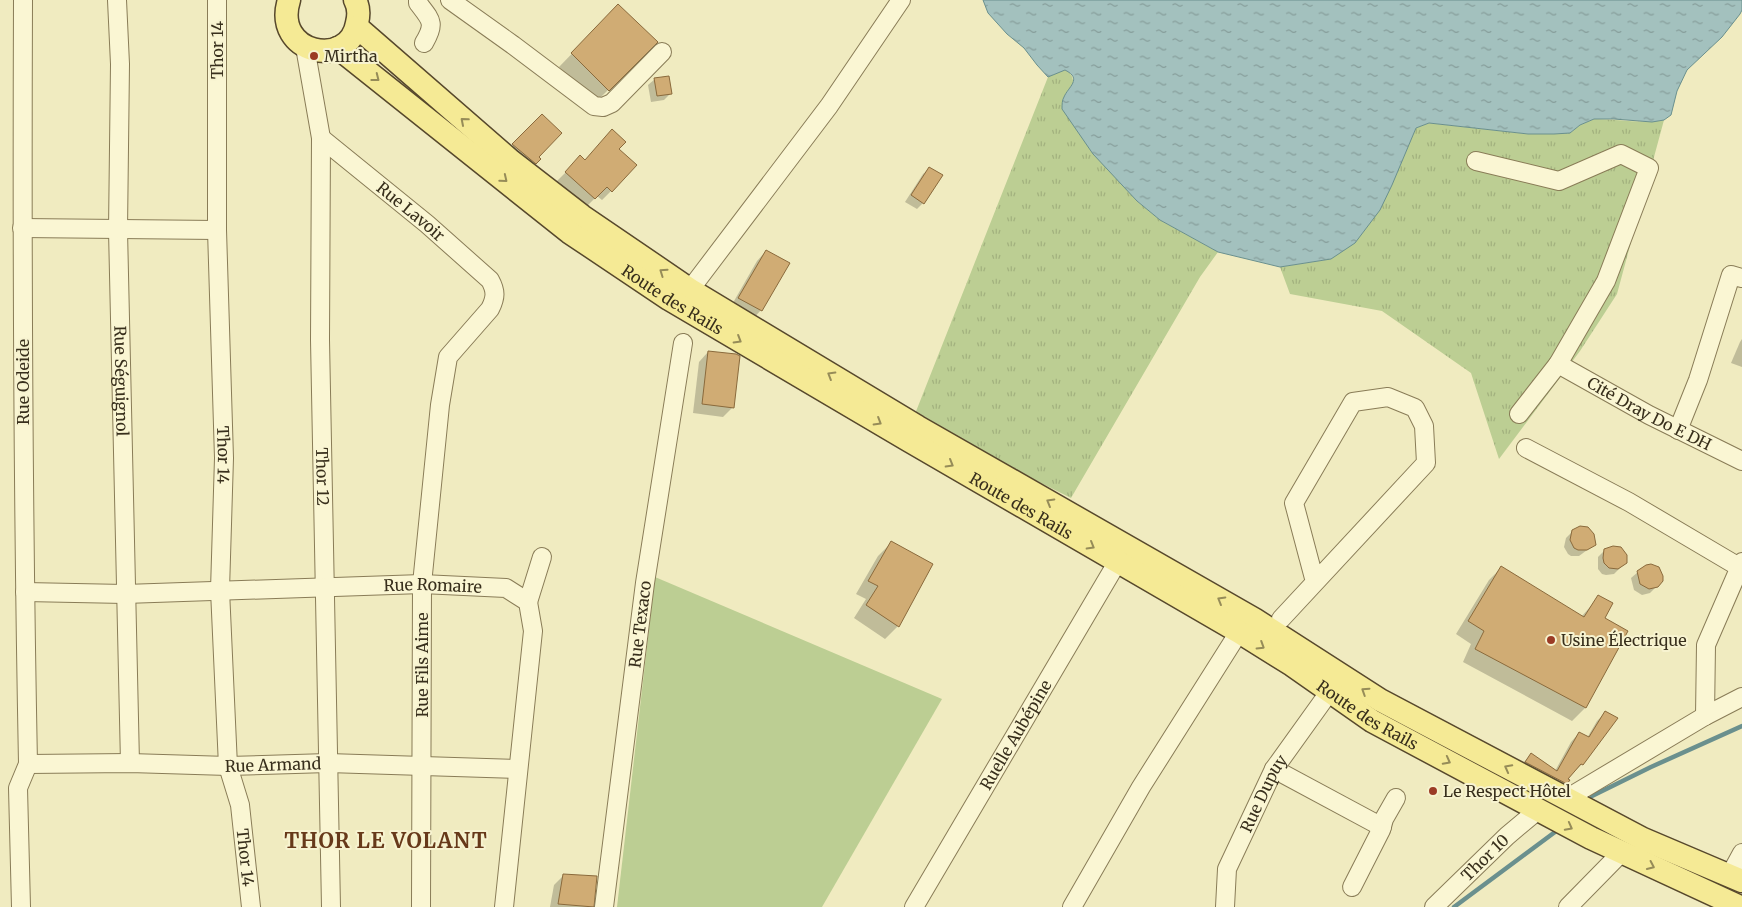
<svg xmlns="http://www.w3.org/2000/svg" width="1742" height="907" font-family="Merriweather,serif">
<defs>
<pattern id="grass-tufts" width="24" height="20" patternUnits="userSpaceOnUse" patternTransform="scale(1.25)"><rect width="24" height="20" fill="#bcce93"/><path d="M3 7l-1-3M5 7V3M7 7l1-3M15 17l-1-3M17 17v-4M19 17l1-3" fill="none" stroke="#a2b17e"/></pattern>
<pattern id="water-ripples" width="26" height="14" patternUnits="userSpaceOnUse" patternTransform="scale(1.25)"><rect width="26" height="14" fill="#a3c1be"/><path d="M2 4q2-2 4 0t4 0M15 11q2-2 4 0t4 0" fill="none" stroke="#869d9a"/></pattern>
</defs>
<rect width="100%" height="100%" fill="#f0ebc0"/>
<g fill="url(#grass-tufts)">
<path d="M1065 69C1071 73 1074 78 1073 85L1068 91 1137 201 1160 220 1218 252 1200 277 1071 498 913 419 1048 77Z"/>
<path d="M1594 119C1618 119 1641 124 1664 120L1617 294 1580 351 1499 459 1471 373 1382 311 1290 294 1280 267 1331 259 1409 143 1416 128 1429 123 1528 134 1570 133 1580 125Z"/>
</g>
<path fill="#bcce93" d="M655 577 942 699 822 907H617Z"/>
<path fill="url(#water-ripples)" stroke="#6a908e" d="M983 0H1742V10L1740 14 1722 37 1687 70 1677 91 1671 115 1664 120 1652 122 1614 119H1594L1580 125 1570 133 1554 134H1528L1429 123 1416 128 1392 185 1380 210 1355 243 1331 259 1280 267 1218 252 1160 220 1137 201 1093 154 1062 109C1062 105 1062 100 1064 97 1068 87 1083 79 1065 70L1048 77 1037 65 1024 48 1007 34 988 13Z"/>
<g fill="#0003">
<path d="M618 6 656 42 595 103 559 67Z"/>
<path d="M655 79 671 93 664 100 651 102 648 85Z"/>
<path d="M542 116 537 157 539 159 526 173 503 155Z"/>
<path d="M618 149 611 191 602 200 597 196 585 208 556 182 571 167Z"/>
<path d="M930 168 923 203 917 209 905 202 923 174Z"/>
<path d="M766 251 761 310 752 320 730 308 757 261Z"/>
<path d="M1742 339V367L1731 363 1740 342Z"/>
<path d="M708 352 733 407 723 417 693 413 699 362Z"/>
<path d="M1573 531 1594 545 1579 556H1571L1568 554 1564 547 1566 538Z"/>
<path d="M891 543 898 626 885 639 854 618 866 599 856 594 878 556Z"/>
<path d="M1605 550 1626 562 1614 574 1606 575 1602 574 1598 569V557Z"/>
<path d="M1502 567 1581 617 1599 597 1604 618 1627 631 1585 708 1572 721 1463 662 1471 644 1456 634 1489 580Z"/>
<path d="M1638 572 1657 586 1650 593 1642 595 1634 590 1631 578Z"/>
<path d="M1605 713 1582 764 1567 779 1566 783 1558 792 1523 763 1531 755 1555 771 1571 742 1579 733 1587 738 1597 721Z"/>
<path d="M564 875 596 877 593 907H550L554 885Z"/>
</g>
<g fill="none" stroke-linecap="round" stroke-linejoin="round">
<g stroke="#6a908e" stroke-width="4.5">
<path d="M1592 796 1651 767 1742 726"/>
<path d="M1454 907 1555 832"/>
</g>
</g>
<g fill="#d0ac74" stroke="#8a6a3c">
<path d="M618 4 658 42 609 91 571 53Z"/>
<path d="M669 76 672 94 657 96 654 78Z"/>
<path d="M542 114 562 133 539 157 541 159 536 164 512 144Z"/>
<path d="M612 129 626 142 619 149 637 165 612 192 607 187 595 199 565 172 580 155 585 160Z"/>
<path d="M929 167 943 175 924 204 911 195Z"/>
<path d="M766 250 790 263 762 311 738 298Z"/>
<path d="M708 351 736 354 740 356 734 408 702 404Z"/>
<path d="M1580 526 1588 527 1594 534 1596 545 1587 550H1578L1574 548 1570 540 1572 530Z"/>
<path d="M891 541 933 564 899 627 866 605 878 586 868 581Z"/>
<path d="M1613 546 1621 547 1627 555V563L1618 569 1609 568 1604 563 1603 558 1604 549Z"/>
<path d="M1651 564 1659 567 1663 576V581L1658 587 1649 589 1640 584 1637 571 1646 565Z"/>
<path d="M1501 566 1584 617 1598 595 1613 603 1605 618 1628 631 1586 708 1475 649 1484 631 1468 621Z"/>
<path d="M1605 711 1618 718 1583 765 1581 764 1568 779 1570 780 1567 784 1525 762 1531 753 1557 771 1579 732 1589 737Z"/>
<path d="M563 874 597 876 594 907 558 904Z"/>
</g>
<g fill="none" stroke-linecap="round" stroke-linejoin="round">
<g stroke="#897c57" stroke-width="20">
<g id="minor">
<path id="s1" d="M117 0 120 64 118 230 130 763"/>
<path id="s2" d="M217 0V230L224 458 220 590 228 766 240 805 251 907"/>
<path d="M418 0V3C431 20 436 23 424 43"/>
<path d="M450 0 513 45 594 106 603 107 612 103 662 52"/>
<path id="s3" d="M305 47 321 138 320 340 331 907"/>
<path id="s4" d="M321 138 427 224 490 280C496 291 496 297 490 309L448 357 440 405 422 584 421 907"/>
<path d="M1476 161 1559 181 1621 154 1649 168 1606 281 1558 364 1519 414"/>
<path d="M22 228 217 230"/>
<path d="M695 283 829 106 901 0"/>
<path id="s5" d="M1558 364 1649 415 1742 461"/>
<path d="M1678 430 1698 380 1731 275 1742 278"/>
<path d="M1526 448 1629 502 1739 567"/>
<path id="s6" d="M25 592 125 594 422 584 506 588 528 602 533 631 504 907"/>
<path d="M528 602 542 557"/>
<path d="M1281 619 1426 463 1424 426 1415 408 1388 397 1353 402 1294 503 1315 582"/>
<path d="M1705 716 1706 645 1742 562"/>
<path id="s7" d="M28 764 130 763 228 766 328 763 518 769"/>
<path d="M1274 769 1382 827"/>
<path d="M1566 799 1705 716 1742 697"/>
<path d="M1730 875 1742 853"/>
<path d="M1352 887 1381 830 1384 819 1396 798"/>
<path d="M21 907 18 788 28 764C23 509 22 255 23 0"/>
<path id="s8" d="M604 907 645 583 683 343"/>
<path id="s9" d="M914 907 1118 561"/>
<path d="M1072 907 1141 787 1239 632"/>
<path id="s10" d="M1225 907 1227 869 1274 769 1330 691"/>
<path id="s11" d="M1434 907 1507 836 1538 810"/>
<path d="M1568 907 1621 853"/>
</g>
</g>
<g stroke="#57482c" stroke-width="25">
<g id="major">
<path d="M289 0C272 54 349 70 357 23 359 15 359 7 355 0"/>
<path d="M357 27 511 161 582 216 692 291 918 427 1254 619 1380 700 1643 839 1742 881"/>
<path id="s12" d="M338 48 569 232 669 299 908 440 1239 632 1292 665 1372 721 1591 838 1740 907"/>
</g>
</g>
<use href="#minor" stroke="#faf6d3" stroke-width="18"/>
<use href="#major" stroke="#f5ea95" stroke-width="22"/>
</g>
<defs><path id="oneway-chevron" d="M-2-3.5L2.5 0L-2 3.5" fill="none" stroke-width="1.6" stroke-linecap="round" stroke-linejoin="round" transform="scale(1.25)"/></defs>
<g stroke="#968c58">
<use href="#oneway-chevron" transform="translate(376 78) rotate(38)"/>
<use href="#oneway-chevron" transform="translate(464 121) rotate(-139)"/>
<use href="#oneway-chevron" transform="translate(504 179) rotate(39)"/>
<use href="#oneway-chevron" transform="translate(663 272) rotate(-145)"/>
<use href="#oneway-chevron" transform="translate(738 340) rotate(31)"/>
<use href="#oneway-chevron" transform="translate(831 375) rotate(-149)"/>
<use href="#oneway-chevron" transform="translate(878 422) rotate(31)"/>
<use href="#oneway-chevron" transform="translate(950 464) rotate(30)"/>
<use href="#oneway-chevron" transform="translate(1050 502) rotate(-150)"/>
<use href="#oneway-chevron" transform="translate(1091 546) rotate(30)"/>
<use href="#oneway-chevron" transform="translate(1221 600) rotate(-150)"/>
<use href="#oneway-chevron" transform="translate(1261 646) rotate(32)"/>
<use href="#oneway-chevron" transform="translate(1365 691) rotate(-147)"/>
<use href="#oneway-chevron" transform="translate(1447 761) rotate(28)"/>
<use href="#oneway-chevron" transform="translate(1508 768) rotate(-152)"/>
<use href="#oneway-chevron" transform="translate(1569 827) rotate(28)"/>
<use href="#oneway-chevron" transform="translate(1651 866) rotate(25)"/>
</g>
<g fill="#9b3b25" stroke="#f7f3d0" stroke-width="2">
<circle cx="314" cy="56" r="5"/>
<circle cx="1551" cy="640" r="5"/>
<circle cx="1433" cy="791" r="5"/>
</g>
<g text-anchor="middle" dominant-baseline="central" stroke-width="4" stroke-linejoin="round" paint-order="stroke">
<g font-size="16" fill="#382f1c" stroke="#f7f3d0">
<text transform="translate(217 50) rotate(-90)">Thor 14</text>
<text stroke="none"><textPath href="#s4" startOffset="116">Rue Lavoir</textPath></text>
<text stroke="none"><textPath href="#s12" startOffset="419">Route des Rails</textPath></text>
<text stroke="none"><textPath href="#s1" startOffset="381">Rue Séguignol</textPath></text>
<text transform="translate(23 382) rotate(-90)">Rue Odeide</text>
<text stroke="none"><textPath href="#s5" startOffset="104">Cité Dray Do E DH</textPath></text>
<text stroke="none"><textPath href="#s2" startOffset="455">Thor 14</textPath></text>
<text stroke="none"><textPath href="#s3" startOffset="431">Thor 12</textPath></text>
<text stroke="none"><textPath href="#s12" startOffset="824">Route des Rails</textPath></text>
<text stroke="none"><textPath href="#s6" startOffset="408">Rue Romaire</textPath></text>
<text stroke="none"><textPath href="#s8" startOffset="285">Rue Texaco</textPath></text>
<text transform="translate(422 665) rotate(-90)">Rue Fils Aime</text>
<text stroke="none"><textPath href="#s12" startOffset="1229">Route des Rails</textPath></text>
<text stroke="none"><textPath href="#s9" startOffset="200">Ruelle Aubépine</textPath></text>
<text stroke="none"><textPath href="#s7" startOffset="245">Rue Armand</textPath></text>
<text stroke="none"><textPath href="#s10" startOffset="122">Rue Dupuy</textPath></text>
<text stroke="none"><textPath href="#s2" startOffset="860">Thor 14</textPath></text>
<text stroke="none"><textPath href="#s11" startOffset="71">Thor 10</textPath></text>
</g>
<g font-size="16" fill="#382f1c" stroke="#f7f3d0" text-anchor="start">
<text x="324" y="56">Mirtha</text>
<text x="1561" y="640">Usine Électrique</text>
<text x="1443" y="791">Le Respect Hôtel</text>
</g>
<g font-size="21" font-weight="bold" letter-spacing="1" fill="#67391a" stroke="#f7f3d0">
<text x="386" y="840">THOR LE VOLANT</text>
</g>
</g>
</svg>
